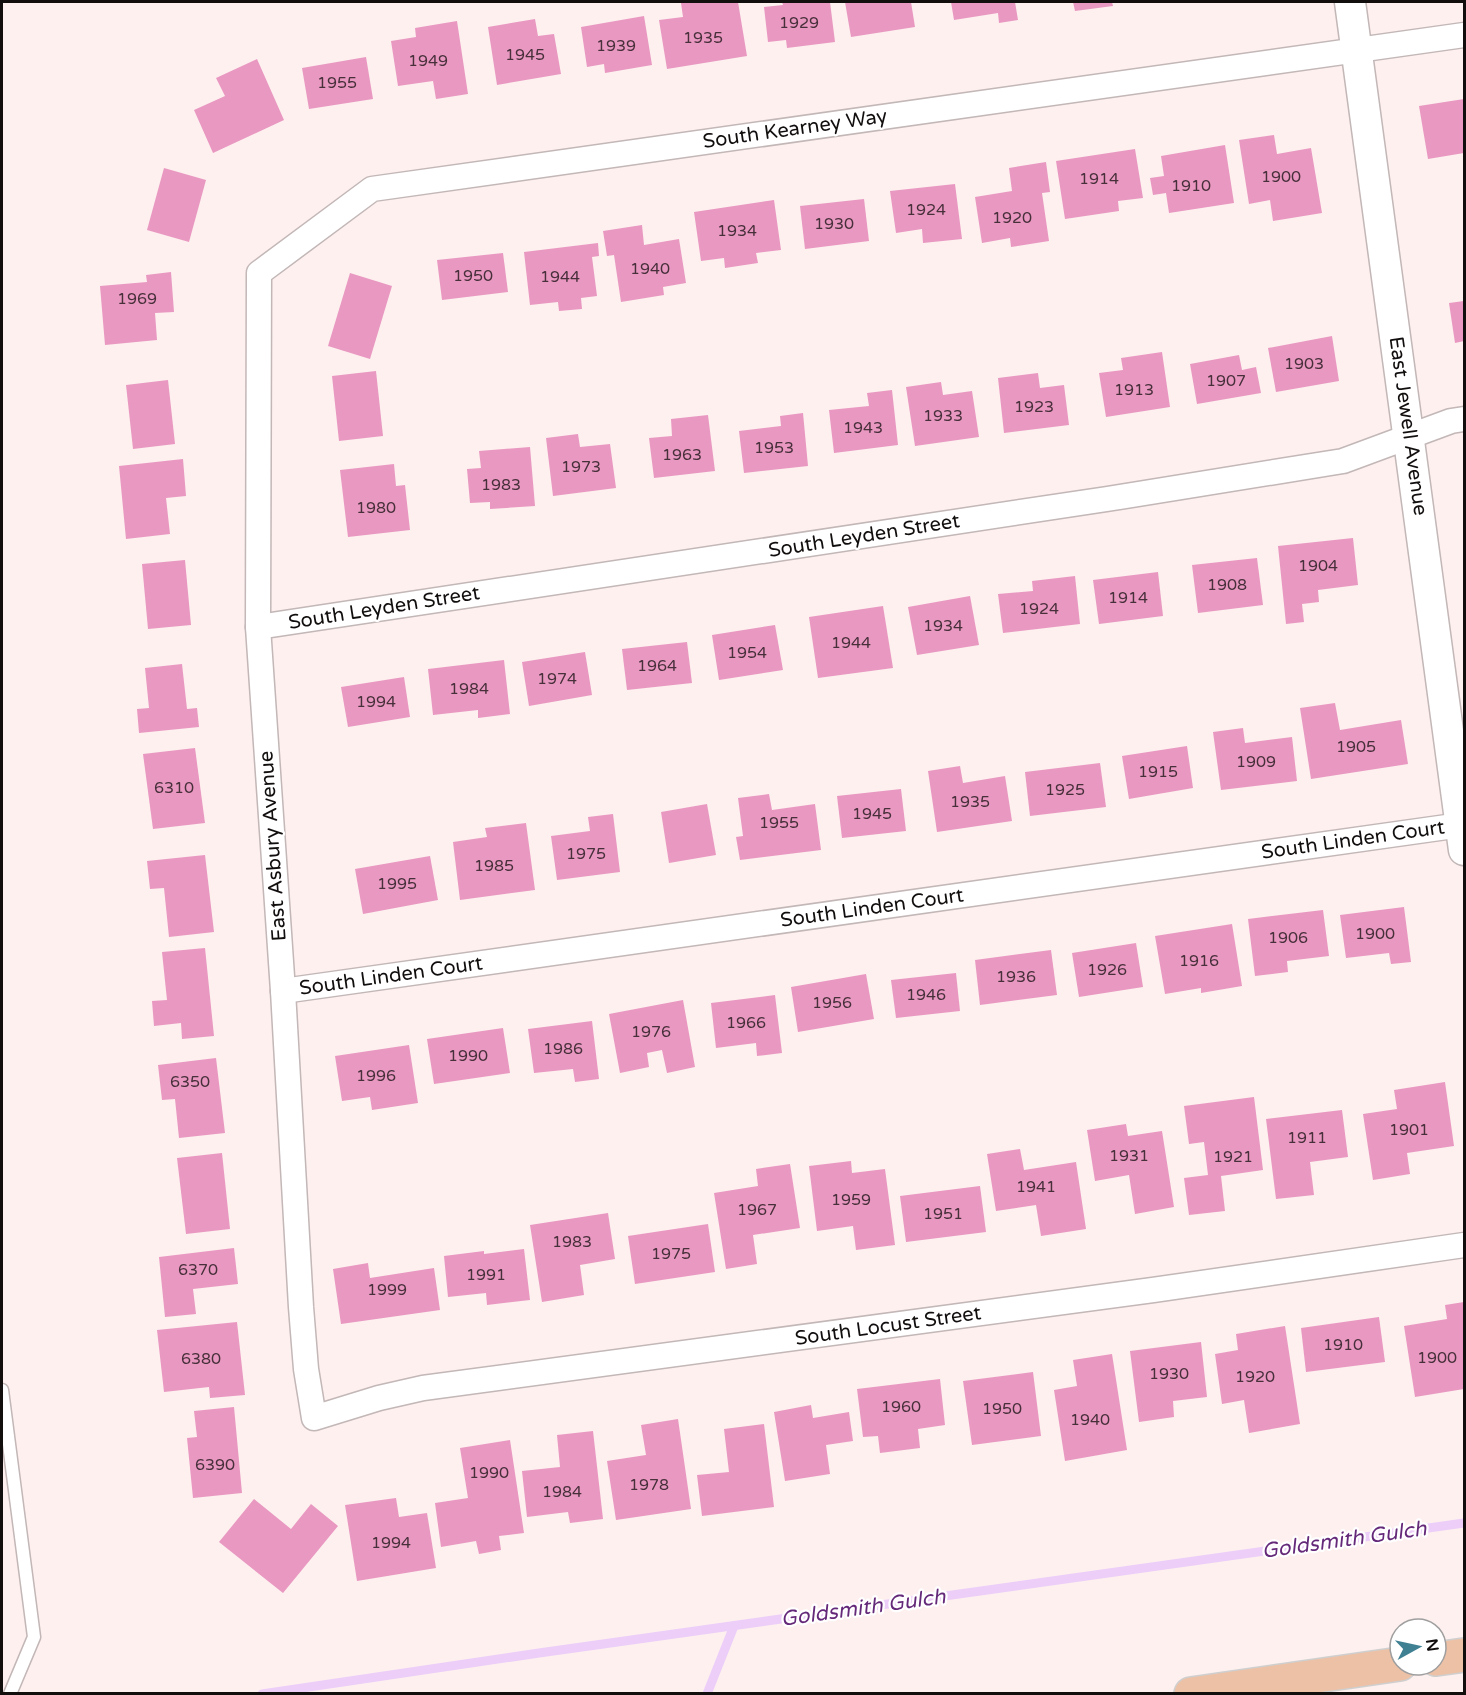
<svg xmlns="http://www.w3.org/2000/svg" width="1466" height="1695" font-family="'Varela Round',sans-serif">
<rect width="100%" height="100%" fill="#fdf0ef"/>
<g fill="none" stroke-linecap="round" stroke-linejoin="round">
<g stroke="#eccef9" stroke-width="9">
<path d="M262 1694 539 1653 1464 1523"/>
<path d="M707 1694 734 1626"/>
</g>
</g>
<g fill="#e998c1">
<path d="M693 2H738L747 56 667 69 659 20 683 17 681 3Z"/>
<path d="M782 2H830L835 42 787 48 786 40 768 42 764 7 783 5Z"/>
<path d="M845 2H911L915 27 851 37Z"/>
<path d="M951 2H1015L1018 20 999 23 998 13 954 20Z"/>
<path d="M1073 2H1112L1113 6 1075 11Z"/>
<path d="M644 16 652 65 605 73 604 64 587 67 581 27Z"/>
<path d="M535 19 538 36 554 34 561 74 497 85 488 27Z"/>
<path d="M457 21 468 94 436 99 433 81 398 86 391 41 416 37 415 28Z"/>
<path d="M366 57 373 99 309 109 302 68Z"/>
<path d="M257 59 284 120 213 153 194 110 225 96 216 78Z"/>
<path d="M1464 99V153L1428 159 1419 106Z"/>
<path d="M1274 135 1277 154 1311 148 1322 213 1273 221 1270 200 1249 204 1239 140Z"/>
<path d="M1225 145 1234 203 1169 213 1166 193 1153 195 1150 178 1164 176 1161 156Z"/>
<path d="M1135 149 1143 198 1118 201 1119 211 1065 219 1056 161Z"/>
<path d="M1046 162 1050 192 1042 193 1049 241 1011 247 1010 238 982 243 975 197 1012 191 1009 168Z"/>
<path d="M164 168 206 180 189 242 147 230Z"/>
<path d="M955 184 962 239 923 243 922 229 896 233 890 191Z"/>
<path d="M864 199 869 241 805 249 800 206Z"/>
<path d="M774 200 781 250 756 253 758 263 725 268 724 258 701 261 694 212Z"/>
<path d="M642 225 644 245 679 239 686 283 663 287 664 295 621 302 614 255 607 256 603 231Z"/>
<path d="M598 243 599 256 592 257 597 296 581 298 582 309 559 311 558 302 530 305 524 252Z"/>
<path d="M503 253 508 292 442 300 437 260Z"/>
<path d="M171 272 174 312 155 313 157 340 105 345 100 286 147 282 146 275Z"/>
<path d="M350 273 392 286 370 359 328 346Z"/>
<path d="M1464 301V341L1455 343 1449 303Z"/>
<path d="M1332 336 1339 381 1276 392 1268 348Z"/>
<path d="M1162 352 1170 407 1106 417 1099 373 1123 370 1121 358Z"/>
<path d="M1239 355 1242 370 1256 367 1261 393 1197 404 1190 364Z"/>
<path d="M376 371 383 436 339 441 332 376Z"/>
<path d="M1038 373 1040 388 1064 385 1069 425 1004 433 998 378Z"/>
<path d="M168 380 175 444 133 449 126 385Z"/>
<path d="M941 382 943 395 972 391 979 437 915 446 906 387Z"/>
<path d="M892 390 898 445 834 453 829 410 869 406 867 393Z"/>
<path d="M803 413 808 466 744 473 739 431 781 426 780 416Z"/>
<path d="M708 415 715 471 654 478 649 438 672 436 671 419Z"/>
<path d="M578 434 580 447 610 444 616 488 553 496 546 438Z"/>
<path d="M530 447 535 506 490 509V502L470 503 467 469 481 468 479 451Z"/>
<path d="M183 459 186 496 166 498 170 534 126 539 119 466Z"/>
<path d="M394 464 396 486 405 485 410 530 348 537 340 470Z"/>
<path d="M1353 538 1358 585 1318 590 1319 602 1302 604 1304 622 1286 624 1278 546Z"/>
<path d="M1257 558 1263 605 1198 613 1192 565Z"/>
<path d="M185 560 191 625 148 629 142 564Z"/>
<path d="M1158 572 1163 616 1099 624 1093 580Z"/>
<path d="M1075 576 1080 624 1003 633 998 594 1033 591 1032 581Z"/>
<path d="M970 596 979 645 917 655 908 607Z"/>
<path d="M883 606 893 668 818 678 809 617Z"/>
<path d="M775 625 783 670 719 680 712 635Z"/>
<path d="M687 642 692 683 627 690 622 649Z"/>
<path d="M585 652 592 695 529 706 522 662Z"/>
<path d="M504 660 510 714 478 718V710L433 715 428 669Z"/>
<path d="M182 664 187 709 197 708 199 727 139 733 137 709 149 708 145 668Z"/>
<path d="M404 677 410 717 348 727 341 687Z"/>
<path d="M1335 703 1340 730 1401 720 1408 764 1311 779 1300 708Z"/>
<path d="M1243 728 1245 743 1292 737 1297 781 1221 790 1213 732Z"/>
<path d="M1187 746 1193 788 1129 799 1122 756Z"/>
<path d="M195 748 205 823 153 829 143 754Z"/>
<path d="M1100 763 1106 807 1030 816 1025 772Z"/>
<path d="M960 766 963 783 1005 776 1012 821 937 832 928 771Z"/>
<path d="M901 789 906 831 842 838 837 796Z"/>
<path d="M769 794 772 810 815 804 821 850 740 860 736 837 743 836 738 798Z"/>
<path d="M707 804 716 855 669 863 661 812Z"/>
<path d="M613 814 620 872 557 880 551 836 590 831 588 817Z"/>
<path d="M526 823 535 890 460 900 453 842 487 837 485 828Z"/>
<path d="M205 855 214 932 169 937 164 888 150 889 147 861Z"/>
<path d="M430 856 438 900 363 914 355 869Z"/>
<path d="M1404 907 1411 962 1391 964 1389 953 1346 958 1340 915Z"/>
<path d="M1323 910 1329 956 1287 961 1288 972 1255 976 1248 919Z"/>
<path d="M1232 924 1242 986 1201 993V988L1165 994 1155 936Z"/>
<path d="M1136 943 1143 987 1079 997 1072 953Z"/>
<path d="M205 948 214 1036 182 1039 181 1023 154 1026 152 1001 167 1000 162 952Z"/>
<path d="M1051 950 1057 995 980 1005 975 960Z"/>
<path d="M956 973 960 1011 896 1018 891 980Z"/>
<path d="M866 974 874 1019 798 1032 791 987Z"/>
<path d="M775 995 782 1053 757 1056 756 1043 716 1048 711 1003Z"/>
<path d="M683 1000 695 1067 667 1073 662 1050 647 1053 649 1067 620 1073 609 1014Z"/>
<path d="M592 1021 599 1079 575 1082 573 1069 534 1073 528 1029Z"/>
<path d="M503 1028 510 1073 434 1084 427 1039Z"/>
<path d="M409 1045 418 1103 372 1110 370 1097 342 1101 335 1056Z"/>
<path d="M216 1058 225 1133 179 1138 175 1099 162 1100 158 1065Z"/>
<path d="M1445 1082 1454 1146 1407 1153 1410 1174 1373 1180 1363 1114 1397 1109 1394 1090Z"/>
<path d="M1254 1097 1263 1170 1221 1176 1225 1211 1189 1215 1184 1178 1208 1175 1204 1142 1189 1144 1184 1106Z"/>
<path d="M1342 1110 1348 1157 1310 1162 1314 1195 1276 1199 1266 1119Z"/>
<path d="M1126 1124 1128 1136 1162 1131 1174 1207 1135 1214 1129 1175 1095 1181 1087 1130Z"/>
<path d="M1020 1149 1024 1170 1076 1162 1086 1229 1041 1236 1036 1205 996 1211 987 1154Z"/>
<path d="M222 1153 230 1229 186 1234 177 1158Z"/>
<path d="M851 1161 852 1173 885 1169 895 1245 856 1250 853 1226 817 1231 809 1166Z"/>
<path d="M790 1164 800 1228 753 1235 757 1264 726 1269 714 1193 758 1186 756 1169Z"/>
<path d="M980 1186 986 1232 906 1242 900 1196Z"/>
<path d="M608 1213 615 1259 580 1265 584 1295 542 1302 530 1225Z"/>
<path d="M708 1224 715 1272 635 1284 628 1236Z"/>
<path d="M234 1248 238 1284 193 1289 196 1314 165 1317 159 1257Z"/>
<path d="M524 1249 530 1300 487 1305 486 1293 448 1297 444 1256 484 1251V1254Z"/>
<path d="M368 1263 370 1278 434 1268 440 1310 341 1324 333 1269Z"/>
<path d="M1464 1302V1389L1415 1397 1404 1326 1447 1319 1445 1305Z"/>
<path d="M1379 1317 1385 1362 1306 1372 1301 1328Z"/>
<path d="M237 1322 245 1395 210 1398 209 1387 164 1392 157 1330Z"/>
<path d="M1285 1326 1300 1424 1249 1433 1244 1400 1222 1404 1215 1354 1238 1350 1236 1334Z"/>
<path d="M1201 1342 1207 1397 1173 1401 1174 1417 1139 1422 1130 1351Z"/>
<path d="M1112 1354 1127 1450 1065 1461 1054 1390 1077 1386 1073 1360Z"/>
<path d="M1033 1372 1041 1436 972 1445 963 1381Z"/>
<path d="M940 1379 945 1425 918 1429 920 1448 880 1453 878 1436 863 1437 857 1389Z"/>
<path d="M811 1405 813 1418 849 1412 853 1441 826 1445 830 1474 785 1481 774 1412Z"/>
<path d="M234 1407 242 1493 193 1498 187 1438 197 1437 194 1411Z"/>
<path d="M678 1419 691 1509 616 1520 607 1461 646 1455 641 1425Z"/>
<path d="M764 1424 774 1507 702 1516 697 1475 729 1472 724 1429Z"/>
<path d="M593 1431 603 1519 570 1523 568 1512 527 1517 522 1471 560 1467 557 1435Z"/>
<path d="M510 1440 524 1533 499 1536 501 1550 479 1554 476 1541 441 1547 435 1503 468 1498 460 1448Z"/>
<path d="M396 1498 399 1517 427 1513 436 1568 357 1581 345 1505Z"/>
<path d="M254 1499 291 1529 311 1504 338 1526 283 1593 219 1542Z"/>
</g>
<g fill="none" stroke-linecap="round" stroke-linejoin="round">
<g stroke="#c3b7b7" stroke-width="15">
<path id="service" d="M2 1390 34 1637 10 1694"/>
</g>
<g stroke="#c3b7b7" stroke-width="27">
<g id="minor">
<path d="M1464 35 372 189 259 273 258 627 283 991 301 1307 306 1369 314 1418 379 1398 423 1388 1153 1290 1464 1245"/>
<path d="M258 627 1107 499 1343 461 1451 421 1464 419"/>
<path d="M283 991 1461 825 1464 823"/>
</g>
</g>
<g stroke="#c3b7b7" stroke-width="33">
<path id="tertiary" d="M1350 2 1464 850"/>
</g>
<g stroke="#d0cfcf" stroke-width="36">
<g id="primary">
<path d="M1436 1659 1464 1655"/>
<path d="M1191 1694 1400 1664"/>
</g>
</g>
<use href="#service" stroke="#fff" stroke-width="12"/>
<use href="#minor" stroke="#fff" stroke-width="24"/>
<use href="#tertiary" stroke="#fff" stroke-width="30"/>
<use href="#primary" stroke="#ecc1a6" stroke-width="33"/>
</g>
<g text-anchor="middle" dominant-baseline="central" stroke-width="4.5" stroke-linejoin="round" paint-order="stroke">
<g font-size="16" fill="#48303b">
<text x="799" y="23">1929</text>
<text x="703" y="38">1935</text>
<text x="616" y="46">1939</text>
<text x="525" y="55">1945</text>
<text x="428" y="61">1949</text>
<text x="337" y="83">1955</text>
<text x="1281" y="177">1900</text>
<text x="1099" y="179">1914</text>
<text x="1191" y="186">1910</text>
<text x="926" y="210">1924</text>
<text x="1012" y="218">1920</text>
<text x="834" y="224">1930</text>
<text x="737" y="231">1934</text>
<text x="650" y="269">1940</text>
<text x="473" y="276">1950</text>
<text x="560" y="277">1944</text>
<text x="137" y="299">1969</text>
<text x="1304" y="364">1903</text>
<text x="1226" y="381">1907</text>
<text x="1134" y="390">1913</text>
<text x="1034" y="407">1923</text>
<text x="943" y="416">1933</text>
<text x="863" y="428">1943</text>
<text x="774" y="448">1953</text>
<text x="682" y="455">1963</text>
<text x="581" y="467">1973</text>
<text x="501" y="485">1983</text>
<text x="376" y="508">1980</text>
<text x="1318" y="566">1904</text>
<text x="1227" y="585">1908</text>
<text x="1128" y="598">1914</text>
<text x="1039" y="609">1924</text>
<text x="943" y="626">1934</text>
<text x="851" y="643">1944</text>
<text x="747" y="653">1954</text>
<text x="657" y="666">1964</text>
<text x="557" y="679">1974</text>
<text x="469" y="689">1984</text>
<text x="376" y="702">1994</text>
<text x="1356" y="747">1905</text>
<text x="1256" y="762">1909</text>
<text x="1158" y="772">1915</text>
<text x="174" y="788">6310</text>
<text x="1065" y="790">1925</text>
<text x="970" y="802">1935</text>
<text x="872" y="814">1945</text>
<text x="779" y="823">1955</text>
<text x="586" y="854">1975</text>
<text x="494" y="866">1985</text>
<text x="397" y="884">1995</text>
<text x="1375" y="934">1900</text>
<text x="1288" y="938">1906</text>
<text x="1199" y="961">1916</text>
<text x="1107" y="970">1926</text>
<text x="1016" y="977">1936</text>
<text x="926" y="995">1946</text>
<text x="832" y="1003">1956</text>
<text x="746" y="1023">1966</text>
<text x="651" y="1032">1976</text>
<text x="563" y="1049">1986</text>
<text x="468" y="1056">1990</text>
<text x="376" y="1076">1996</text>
<text x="190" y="1082">6350</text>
<text x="1409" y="1130">1901</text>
<text x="1307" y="1138">1911</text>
<text x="1129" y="1156">1931</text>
<text x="1233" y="1157">1921</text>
<text x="1036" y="1187">1941</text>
<text x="851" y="1200">1959</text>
<text x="757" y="1210">1967</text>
<text x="943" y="1214">1951</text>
<text x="572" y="1242">1983</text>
<text x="671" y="1254">1975</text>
<text x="198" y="1270">6370</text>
<text x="486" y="1275">1991</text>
<text x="387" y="1290">1999</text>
<text x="1343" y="1345">1910</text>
<text x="1437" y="1358">1900</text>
<text x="201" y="1359">6380</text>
<text x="1169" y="1374">1930</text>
<text x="1255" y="1377">1920</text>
<text x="901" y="1407">1960</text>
<text x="1002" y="1409">1950</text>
<text x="1090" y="1420">1940</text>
<text x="215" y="1465">6390</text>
<text x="489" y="1473">1990</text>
<text x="649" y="1485">1978</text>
<text x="562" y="1492">1984</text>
<text x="391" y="1543">1994</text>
</g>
<g font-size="20" fill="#120e0e" stroke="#fff">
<text transform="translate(795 129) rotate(-8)">South Kearney Way</text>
<text transform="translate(1408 426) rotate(82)">East Jewell Avenue</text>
<text transform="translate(864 536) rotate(-9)">South Leyden Street</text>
<text transform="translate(384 608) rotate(-9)">South Leyden Street</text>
<text transform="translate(1353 840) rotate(-8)">South Linden Court</text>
<text transform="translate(273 846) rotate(-94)">East Asbury Avenue</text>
<text transform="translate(872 908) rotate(-8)">South Linden Court</text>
<text transform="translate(391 976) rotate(-8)">South Linden Court</text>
<text transform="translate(888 1326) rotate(-8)">South Locust Street</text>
</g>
<g font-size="21" font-style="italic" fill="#65297a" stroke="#fff">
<text transform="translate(1344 1540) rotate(-8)">Goldsmith Gulch</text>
<text transform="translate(863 1608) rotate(-8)">Goldsmith Gulch</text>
</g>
</g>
<rect width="1466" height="1695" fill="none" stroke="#120e0e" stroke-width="6"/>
<g transform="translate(1418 1647) rotate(82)"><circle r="28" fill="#ffffff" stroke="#a09f9f" stroke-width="1.5"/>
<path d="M0-4.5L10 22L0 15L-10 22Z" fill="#408093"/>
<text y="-9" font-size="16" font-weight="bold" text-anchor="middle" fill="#120e0e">N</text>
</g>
</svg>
